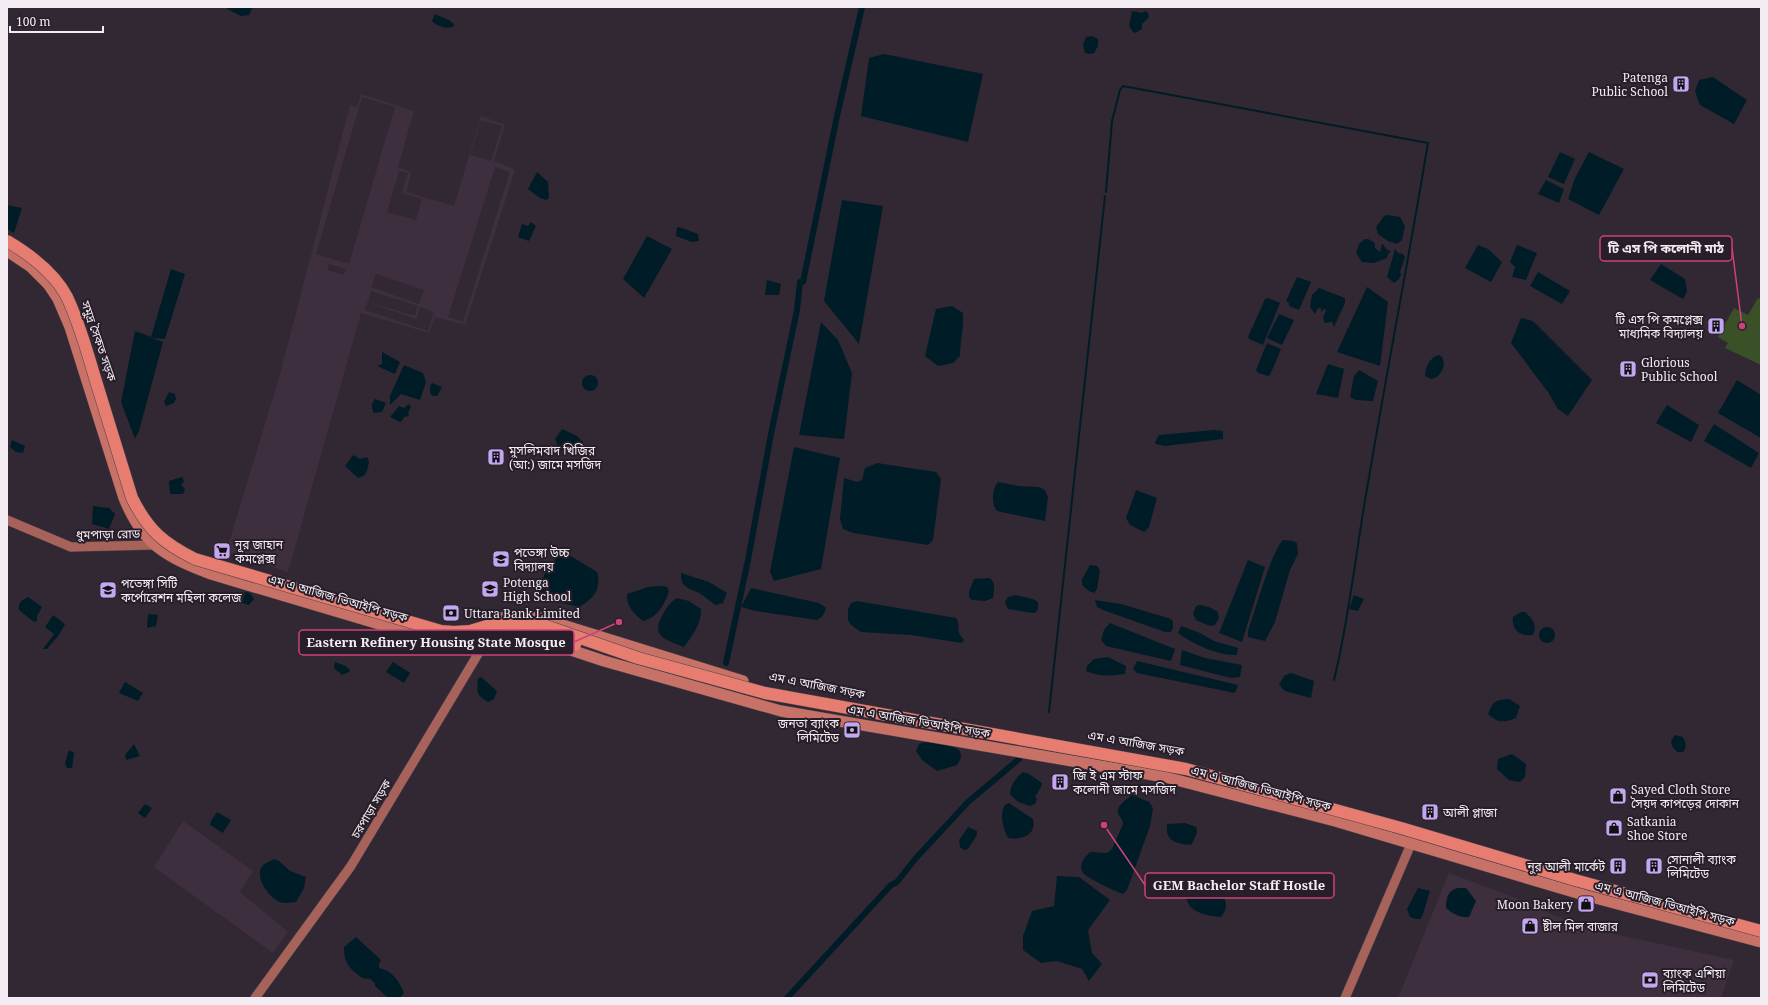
<svg xmlns="http://www.w3.org/2000/svg" width="1768" height="1005" font-family="'Noto Serif','Noto Sans Bengali',serif">
<rect width="100%" height="100%" fill="#322833"/>
<g fill="#3e2f3f" fill-rule="evenodd">
<path d="M361 94 414 111 398 167 411 172 406 192 454 206 481 116 505 125 494 161 515 170 465 325 435 317 429 333 361 313 288 572 226 552 279 378 350 105 357 107ZM362 97 395 107 349 264 316 254ZM481 120 502 126 491 161 470 155ZM495 167 510 172 463 322 448 317ZM399 171 408 173 402 193 422 199 416 220 387 212ZM329 264 346 269 344 275 327 270ZM376 274 424 290 419 304 371 287ZM371 291 418 306 415 316 368 302ZM367 302 416 319 420 307 434 312 428 331 365 310Z"/>
<path d="M183 821 253 871 240 892 288 932 273 953 154 867Z"/>
<path d="M1449 873 1513 897 1582 927 1734 960 1721 998H1398Z"/>
</g>
<path fill="#3a5127" d="M1758 298 1761 299V365L1725 348 1728 343 1718 337 1734 308 1748 315Z"/>
<g fill="#001c26">
<path d="M228 7H253L249 15 241 16 227 9Z"/>
<path d="M1132 11 1142 13 1145 11 1148 13 1149 17 1142 24V29L1135 33 1133 32 1129 26Z"/>
<path d="M435 14 449 20 454 24 453 27C445 29 437 26 432 21Z"/>
<path d="M1092 36 1098 39V46L1094 53 1090 54 1085 53 1083 45 1086 37Z"/>
<path d="M884 54 983 74 968 142 861 116 869 58Z"/>
<path d="M1713 77 1747 100 1734 124 1700 105 1695 91 1699 80Z"/>
<path d="M1560 152 1575 159 1564 184 1548 177Z"/>
<path d="M1589 152 1624 169 1599 215 1568 199 1575 178Z"/>
<path d="M537 172 548 182 549 198 546 200 540 198 528 189Z"/>
<path d="M1546 180 1564 189 1559 203 1538 194Z"/>
<path d="M842 200 883 206 859 344 824 301Z"/>
<path d="M7 205 22 208 14 233 7 229Z"/>
<path d="M1388 215 1400 217 1405 226 1402 240 1397 244 1388 241 1378 234 1376 227 1384 216Z"/>
<path d="M531 222 536 226 529 241 518 237 522 224 528 226Z"/>
<path d="M679 227 698 234 699 241 692 242 676 236 677 228Z"/>
<path d="M647 236 672 249 644 298 623 279Z"/>
<path d="M1365 239H1368L1375 243V248L1380 252 1382 244 1384 245 1385 248 1391 252 1388 254 1387 258 1374 263 1362 262 1356 253 1359 244Z"/>
<path d="M1478 245 1488 249 1502 262 1491 282 1465 268Z"/>
<path d="M1517 245 1537 253 1526 280 1512 277 1515 267 1510 262Z"/>
<path d="M1395 249 1398 253 1403 254 1405 257 1400 272 1401 275 1399 279 1394 283 1387 277Z"/>
<path d="M1661 264 1685 279 1687 292 1683 299 1650 280Z"/>
<path d="M171 269 185 274 165 339 152 338 163 342 139 431 135 439 121 402 135 331 151 337Z"/>
<path d="M1538 272 1570 291 1562 304 1530 286Z"/>
<path d="M1297 277 1311 282 1299 310 1289 306V303L1286 301Z"/>
<path d="M767 280 781 284 779 295H765Z"/>
<path d="M1367 287 1388 302 1380 366 1337 352Z"/>
<path d="M1319 288 1345 298V303L1334 327 1332 322 1325 323 1323 318 1326 310 1324 309 1321 312V308H1318L1315 314 1310 307 1312 295Z"/>
<path d="M1268 298 1280 303 1263 345 1249 339 1248 337 1265 299Z"/>
<path d="M952 306 963 313C964 328 960 342 960 356L953 363 938 366 925 356 936 309Z"/>
<path d="M1279 314 1294 320 1282 345 1267 338Z"/>
<path d="M1521 318 1533 321 1592 380 1568 416 1558 409 1548 392 1511 343Z"/>
<path d="M821 322 838 340 852 373 844 439 799 435Z"/>
<path d="M1267 343 1281 349 1270 375 1268 376 1258 373 1256 370Z"/>
<path d="M382 352 400 362 395 374 377 366 382 364Z"/>
<path d="M1439 355 1442 357C1446 366 1443 370 1437 377L1431 379 1425 376C1425 367 1430 357 1439 355Z"/>
<path d="M1328 364 1344 369 1338 398 1316 394Z"/>
<path d="M404 365 423 373 426 382 420 400 401 394 390 405V396Z"/>
<path d="M1359 370 1378 381 1373 401 1356 400 1350 397 1354 376Z"/>
<circle cx="590" cy="383" r="8"/>
<path d="M1737 380 1761 395V438L1718 413Z"/>
<path d="M432 383 442 387 437 396H433L430 393V386Z"/>
<path d="M169 392 175 394 176 399 174 403 166 406 164 402Z"/>
<path d="M375 399 386 403 382 412 374 413C371 407 371 404 375 399Z"/>
<path d="M409 404 411 407 408 413 409 416 404 417 402 421 400 422 390 417 399 406 404 408Z"/>
<path d="M1667 405 1699 425 1691 442 1656 423Z"/>
<path d="M1714 424 1759 453 1751 468 1704 441Z"/>
<path d="M562 429 577 436 583 442 581 451 572 454 560 450 555 439Z"/>
<path d="M1214 430 1223 431V439L1165 446 1156 444 1155 442 1159 435Z"/>
<path d="M12 440 25 446 23 453 16 452 10 447Z"/>
<path d="M794 447 840 458 821 569 774 581 770 572Z"/>
<path d="M353 455 360 459 367 457 369 462C367 471 367 476 358 478L345 466Z"/>
<path d="M877 463 936 472 941 479 933 540 928 545 853 533 843 529 840 519 844 478 857 482 862 480 865 468Z"/>
<path d="M182 477 184 481 181 485 185 489 183 494H170L169 481Z"/>
<path d="M998 482 1018 486 1039 487 1045 490 1048 497 1045 521 997 511C991 504 992 489 998 482Z"/>
<path d="M1136 490 1157 498 1149 527 1144 532 1130 525 1126 518Z"/>
<path d="M93 506 109 508 115 514 109 529 92 524Z"/>
<path d="M1283 540 1293 541 1297 543 1298 554 1290 570 1275 622 1265 641 1248 637V631C1255 612 1271 552 1283 540Z"/>
<path d="M564 552 597 572C602 589 593 599 579 607L546 599 538 591C542 576 551 561 564 552Z"/>
<path d="M1248 560 1265 567 1242 642 1219 633Z"/>
<path d="M1090 565 1097 566 1100 570 1097 589 1094 593 1089 591 1082 585V579Z"/>
<path d="M681 573 709 582 727 593 723 603 715 605C710 601 704 596 699 593 689 588 680 587 681 573Z"/>
<path d="M990 578C996 583 994 591 993 598L985 601 972 600 969 597V592L974 579Z"/>
<path d="M661 586 667 587 669 591C665 604 657 618 643 621 634 614 626 606 627 594L648 587Z"/>
<path d="M751 588 819 603 826 608C824 614 823 617 817 620L755 611 741 607Z"/>
<path d="M245 592 250 593 254 599 249 605 242 603Z"/>
<path d="M1015 595 1033 599 1038 602V609L1035 613H1032L1008 609 1005 602 1008 597Z"/>
<path d="M1354 595 1364 599 1358 611 1349 609Z"/>
<path d="M28 597 42 607 37 616V621L34 622 19 610C18 602 21 601 28 597Z"/>
<path d="M677 598 689 601 701 609C702 623 692 636 684 647 665 639 650 637 663 614 667 607 670 602 677 598Z"/>
<path d="M1095 600 1121 604 1168 618 1172 620C1174 625 1173 628 1171 632H1165L1103 610 1097 607Z"/>
<path d="M857 601 956 618C962 627 954 630 964 640L962 643 911 635 861 632 851 625 848 620V609L851 603Z"/>
<path d="M1200 605 1209 607 1218 612 1219 618 1215 625 1210 626 1196 620 1193 614 1196 606Z"/>
<path d="M1521 612H1525C1532 619 1538 624 1533 635 1521 637 1511 630 1513 617Z"/>
<path d="M148 614 158 615 156 626 147 628Z"/>
<path d="M53 615 65 624C61 633 54 641 47 649H43L54 634 45 627Z"/>
<path d="M1110 623 1175 649 1171 661 1106 646 1101 640 1104 630Z"/>
<path d="M1181 626 1200 633 1214 641 1238 648 1237 655C1218 656 1193 644 1178 633Z"/>
<circle cx="1547" cy="635" r="8"/>
<path d="M1182 650 1205 658 1242 665 1240 677 1231 678 1180 665Z"/>
<path d="M1108 657 1126 666 1125 674C1111 676 1099 677 1086 671L1087 666 1094 659Z"/>
<path d="M1137 661 1238 685 1235 693 1137 673 1133 669Z"/>
<path d="M335 662 346 666 350 670 349 672 342 675 334 668Z"/>
<path d="M393 662 410 673 404 683 386 672Z"/>
<path d="M1291 673 1314 681 1311 698 1285 691 1279 685 1284 676Z"/>
<path d="M481 677 497 691 494 699 488 702C476 695 477 692 478 678Z"/>
<path d="M125 682 143 693 138 701 119 693Z"/>
<path d="M1509 699 1520 706 1516 718C1504 723 1497 723 1488 714 1493 701 1495 700 1509 699Z"/>
<path d="M1675 735 1683 737C1686 743 1687 747 1683 752H1677L1672 746 1671 741Z"/>
<path d="M927 742C938 744 951 743 960 751L961 758 957 765 937 771 922 760 916 751 919 744Z"/>
<path d="M134 744 140 756 126 760 125 755Z"/>
<path d="M69 750 74 753 72 768H67L65 763Z"/>
<path d="M1512 754 1526 764 1525 777 1520 782 1509 780 1497 769 1498 759Z"/>
<path d="M1023 772 1029 774 1042 783 1041 787 1035 797 1037 799 1035 804 1030 806 1018 802 1010 794C1010 786 1016 777 1023 772Z"/>
<path d="M1132 795 1149 802 1153 808 1150 826 1127 890 1123 894C1115 891 1085 878 1082 871 1079 864 1085 857 1090 852L1107 853 1112 849 1123 824C1123 819 1121 819 1119 815 1114 807 1126 800 1132 795Z"/>
<path d="M1009 803 1033 819C1037 836 1021 840 1008 838 1003 828 999 815 1005 805Z"/>
<path d="M145 804 152 808 145 818 138 813Z"/>
<path d="M217 812 231 820 223 833 210 825 211 821Z"/>
<path d="M1185 823 1196 827 1197 832 1192 844C1186 846 1173 843 1169 837 1166 833 1167 828 1167 824Z"/>
<path d="M968 827 977 831V835L968 849 964 850 960 847 959 840Z"/>
<path d="M274 859 279 861 290 871 306 877 304 888 296 902C291 902 284 904 280 902 269 898 253 876 263 865 265 863 271 861 274 859Z"/>
<path d="M1057 876 1079 877 1110 900 1088 930 1092 953 1102 964 1089 981 1082 969 1057 961 1041 963 1023 950V936L1032 911 1054 906Z"/>
<path d="M1194 879C1211 878 1237 900 1221 917 1207 916 1186 912 1186 895 1185 887 1188 883 1194 879Z"/>
<path d="M1418 888 1430 891 1422 917 1420 919H1415L1410 917 1407 909Z"/>
<path d="M1458 888H1466L1476 901 1469 917C1460 918 1453 914 1446 908 1446 898 1448 890 1458 888Z"/>
<path d="M356 937 381 960 379 964V968C393 971 399 981 404 993L400 998H388L375 986V983L370 979 362 978C350 968 344 965 344 947Z"/>
</g>
<g fill="none" stroke-linecap="round" stroke-linejoin="round">
<g stroke="#001c26" stroke-width="2">
<path d="M1106 192 1112 121 1120 90 1123 86 1428 143C1409 257 1387 370 1368 483 1356 549 1350 615 1334 680"/>
<path d="M1049 712 1105 196"/>
</g>
<g stroke="#001c26" stroke-width="6">
<path d="M726 663 748 560 771 434 797 310 800 282H803L837 116 862 7"/>
<path d="M787 998 891 885 897 882 916 858 968 802 1019 759"/>
</g>
<g stroke="#4d434e" stroke-width="10">
<g id="secondary">
<path d="M7 520 71 547 154 545 158 541"/>
<path d="M255 998 351 866 487 639 488 634"/>
<path d="M1345 998 1414 837"/>
</g>
</g>
<g stroke="#4d434e" stroke-width="12">
<g id="primary">
<path d="M7 251 31 267 48 284 58 299 70 327 124 498C143 545 166 557 211 574L426 638 449 644 467 643 498 636"/>
<path d="M496 619 512 616 540 618 743 681"/>
<path d="M559 646 604 661 781 711 1165 777 1335 821 1584 895 1761 942"/>
</g>
</g>
<use href="#secondary" stroke="#a7635a" stroke-width="9"/>
<use href="#primary" stroke="#c87166" stroke-width="11"/>
<g stroke="#4d434e" stroke-width="13" stroke-linecap="butt">
<g id="highway-bridge">
<path d="M7 241C29 254 55 274 67 297 79 322 87 351 95 378 107 418 120 458 132 498 148 530 163 543 195 559L441 631 454 632 470 631 500 622H521L543 625 638 658 765 693 1186 769 1401 828 1575 880 1761 931"/>
<path d="M486 634C520 625 542 635 575 645"/>
</g>
</g>
<use href="#highway-bridge" stroke="#e67d70" stroke-width="12"/>
</g>
<defs>
<g id="building-square" transform="scale(0.9)"><rect x="-9" y="-9" width="18" height="18" rx="4" fill="#c4a7f1" stroke="#281e29"/><path d="M-4-6H4V6H1V3H-1V6H-4ZM-2.5-4.3h1.7v1.8h-1.7ZM.8-4.3h1.7v1.8H.8ZM-2.5-1h1.7V.8h-1.7ZM.8-1h1.7V.8H.8Z" fill="#111"/></g>
<g id="supermarket-square" transform="scale(0.9)"><rect x="-9" y="-9" width="18" height="18" rx="4" fill="#c4a7f1" stroke="#281e29"/><path d="M-6-5.5h2.5l.6 2H6L4.5 2H-2.5L-4.4-4H-6ZM-1.5 3.2a1.3 1.3 0 1 0 .1 0ZM3 3.2a1.3 1.3 0 1 0 .1 0Z" fill="#111"/></g>
<g id="school-square" transform="scale(0.9)"><rect x="-9" y="-9" width="18" height="18" rx="4" fill="#c4a7f1" stroke="#281e29"/><path d="M0-5L7-2L0 1L-7-2ZM-4 1L0 2.5L4 1V4Q0 6-4 4Z" fill="#111"/></g>
<g id="bank-square" transform="scale(0.9)"><rect x="-9" y="-9" width="18" height="18" rx="4" fill="#c4a7f1" stroke="#281e29"/><path d="M-6-4H6V4H-6ZM0-2.3a2.3 2.3 0 1 0 0 4.6a2.3 2.3 0 1 0 0-4.6Z" fill="#111"/></g>
<g id="shop-square" transform="scale(0.9)"><rect x="-9" y="-9" width="18" height="18" rx="4" fill="#c4a7f1" stroke="#281e29"/><path d="M-5-2.5h2.3a2.7 3.5 0 0 1 5.4 0H5L5.5 6h-11ZM-1.5-2.5h3a1.5 2.3 0 0 0-3 0Z" fill="#111"/></g>
</defs>
<g fill-rule="evenodd">
<use href="#building-square" x="1681" y="84"/>
<use href="#building-square" x="1716" y="326"/>
<use href="#building-square" x="1628" y="369"/>
<use href="#building-square" x="496" y="457"/>
<use href="#supermarket-square" x="222" y="551"/>
<use href="#school-square" x="501" y="559"/>
<use href="#school-square" x="490" y="589"/>
<use href="#school-square" x="108" y="590"/>
<use href="#bank-square" x="451" y="613"/>
<use href="#bank-square" x="852" y="730"/>
<use href="#building-square" x="1060" y="782"/>
<use href="#shop-square" x="1618" y="796"/>
<use href="#building-square" x="1430" y="812"/>
<use href="#shop-square" x="1614" y="828"/>
<use href="#building-square" x="1618" y="866"/>
<use href="#building-square" x="1654" y="866"/>
<use href="#shop-square" x="1586" y="904"/>
<use href="#shop-square" x="1530" y="926"/>
<use href="#bank-square" x="1650" y="980"/>
</g>
<g text-anchor="middle" dominant-baseline="central" stroke-width="4" stroke-linejoin="round" paint-order="stroke">
<g font-size="12" fill="#f3ecf3" stroke="#281e29" text-anchor="start">
<text x="1668" y="77" text-anchor="end">Patenga<tspan x="1668" dy="14">Public School</tspan></text>
<text x="1703" y="319" text-anchor="end">টি এস পি কমপ্লেক্স<tspan x="1703" dy="14">মাধ্যমিক বিদ্যালয়</tspan></text>
<text x="1641" y="362">Glorious<tspan x="1641" dy="14">Public School</tspan></text>
<text x="509" y="450">মুসলিমবাদ খিজির<tspan x="509" dy="14">(আ:) জামে মসজিদ</tspan></text>
<text x="235" y="544">নূর জাহান<tspan x="235" dy="14">কমপ্লেক্স</tspan></text>
<text x="514" y="552">পতেঙ্গা উচ্চ<tspan x="514" dy="14">বিদ্যালয়</tspan></text>
<text x="503" y="582">Potenga<tspan x="503" dy="14">High School</tspan></text>
<text x="121" y="583">পতেঙ্গা সিটি<tspan x="121" dy="14">কর্পোরেশন মহিলা কলেজ</tspan></text>
<text x="464" y="613">Uttara Bank Limited</text>
<text x="839" y="723" text-anchor="end">জনতা ব্যাংক<tspan x="839" dy="14">লিমিটেড</tspan></text>
<text x="1073" y="775">জি ই এম স্টাফ<tspan x="1073" dy="14">কলোনী জামে মসজিদ</tspan></text>
<text x="1631" y="789">Sayed Cloth Store<tspan x="1631" dy="14">সৈয়দ কাপড়ের দোকান</tspan></text>
<text x="1443" y="812">আলী প্লাজা</text>
<text x="1627" y="821">Satkania<tspan x="1627" dy="14">Shoe Store</tspan></text>
<text x="1667" y="859">সোনালী ব্যাংক<tspan x="1667" dy="14">লিমিটেড</tspan></text>
<text x="1605" y="866" text-anchor="end">নুর আলী মার্কেট</text>
<text x="1573" y="904" text-anchor="end">Moon Bakery</text>
<text x="1543" y="926">ষ্টীল মিল বাজার</text>
<text x="1663" y="973">ব্যাংক এশিয়া<tspan x="1663" dy="14">লিমিটেড</tspan></text>
</g>
<g font-size="12" fill="#f3ecf3" stroke="#281e29">
<text transform="translate(99 341) rotate(71)">সমুদ্র সৈকত সড়ক</text>
<text transform="translate(108 534) rotate(-1)">ধুমপাড়া রোড</text>
<text transform="translate(338 598) rotate(16)">এম এ আজিজ ভিআইপি সড়ক</text>
<text transform="translate(817 685) rotate(11)">এম এ আজিজ সড়ক</text>
<text transform="translate(919 721) rotate(10)">এম এ আজিজ ভিআইপি সড়ক</text>
<text transform="translate(1136 743) rotate(10)">এম এ আজিজ সড়ক</text>
<text transform="translate(1261 788) rotate(15)">এম এ আজিজ ভিআইপি সড়ক</text>
<text transform="translate(371 809) rotate(-59)">চরপাড়া সড়ক</text>
<text transform="translate(1665 903) rotate(15)">এম এ আজিজ ভিআইপি সড়ক</text>
</g>
</g>
<path fill="none" stroke="#cc4279" stroke-width="1.5" d="M1742 326L1732 248M619 622L574 642M1104 825L1145 885"/>
<g fill="#cc4279" stroke="#281e29" stroke-width="1.5">
<circle cx="1742" cy="326" r="4"/>
<circle cx="619" cy="622" r="4"/>
<circle cx="1104" cy="825" r="4"/>
</g>
<g fill="#281e29" stroke="#cc4279" stroke-width="1.5">
<rect x="1600" y="236" width="132" height="25" rx="4"/>
<rect x="299" y="630" width="275" height="25" rx="4"/>
<rect x="1145" y="873" width="189" height="25" rx="4"/>
</g>
<g font-size="13" text-anchor="middle" font-weight="bold" fill="#f3ecf3">
<text x="1666" y="253">টি এস পি কলোনী মাঠ</text>
<text x="436" y="647">Eastern Refinery Housing State Mosque</text>
<text x="1239" y="890">GEM Bachelor Staff Hostle</text>
</g>
<rect width="1768" height="1005" fill="none" stroke="#f3ecf3" stroke-width="16"/>
<path d="M10 26v6h93v-6" fill="none" stroke="#f3ecf3" stroke-width="2"/>
<text x="16" y="26" font-size="12" fill="#f3ecf3" stroke="#281e29" stroke-width="3" paint-order="stroke">100 m</text>
</svg>
